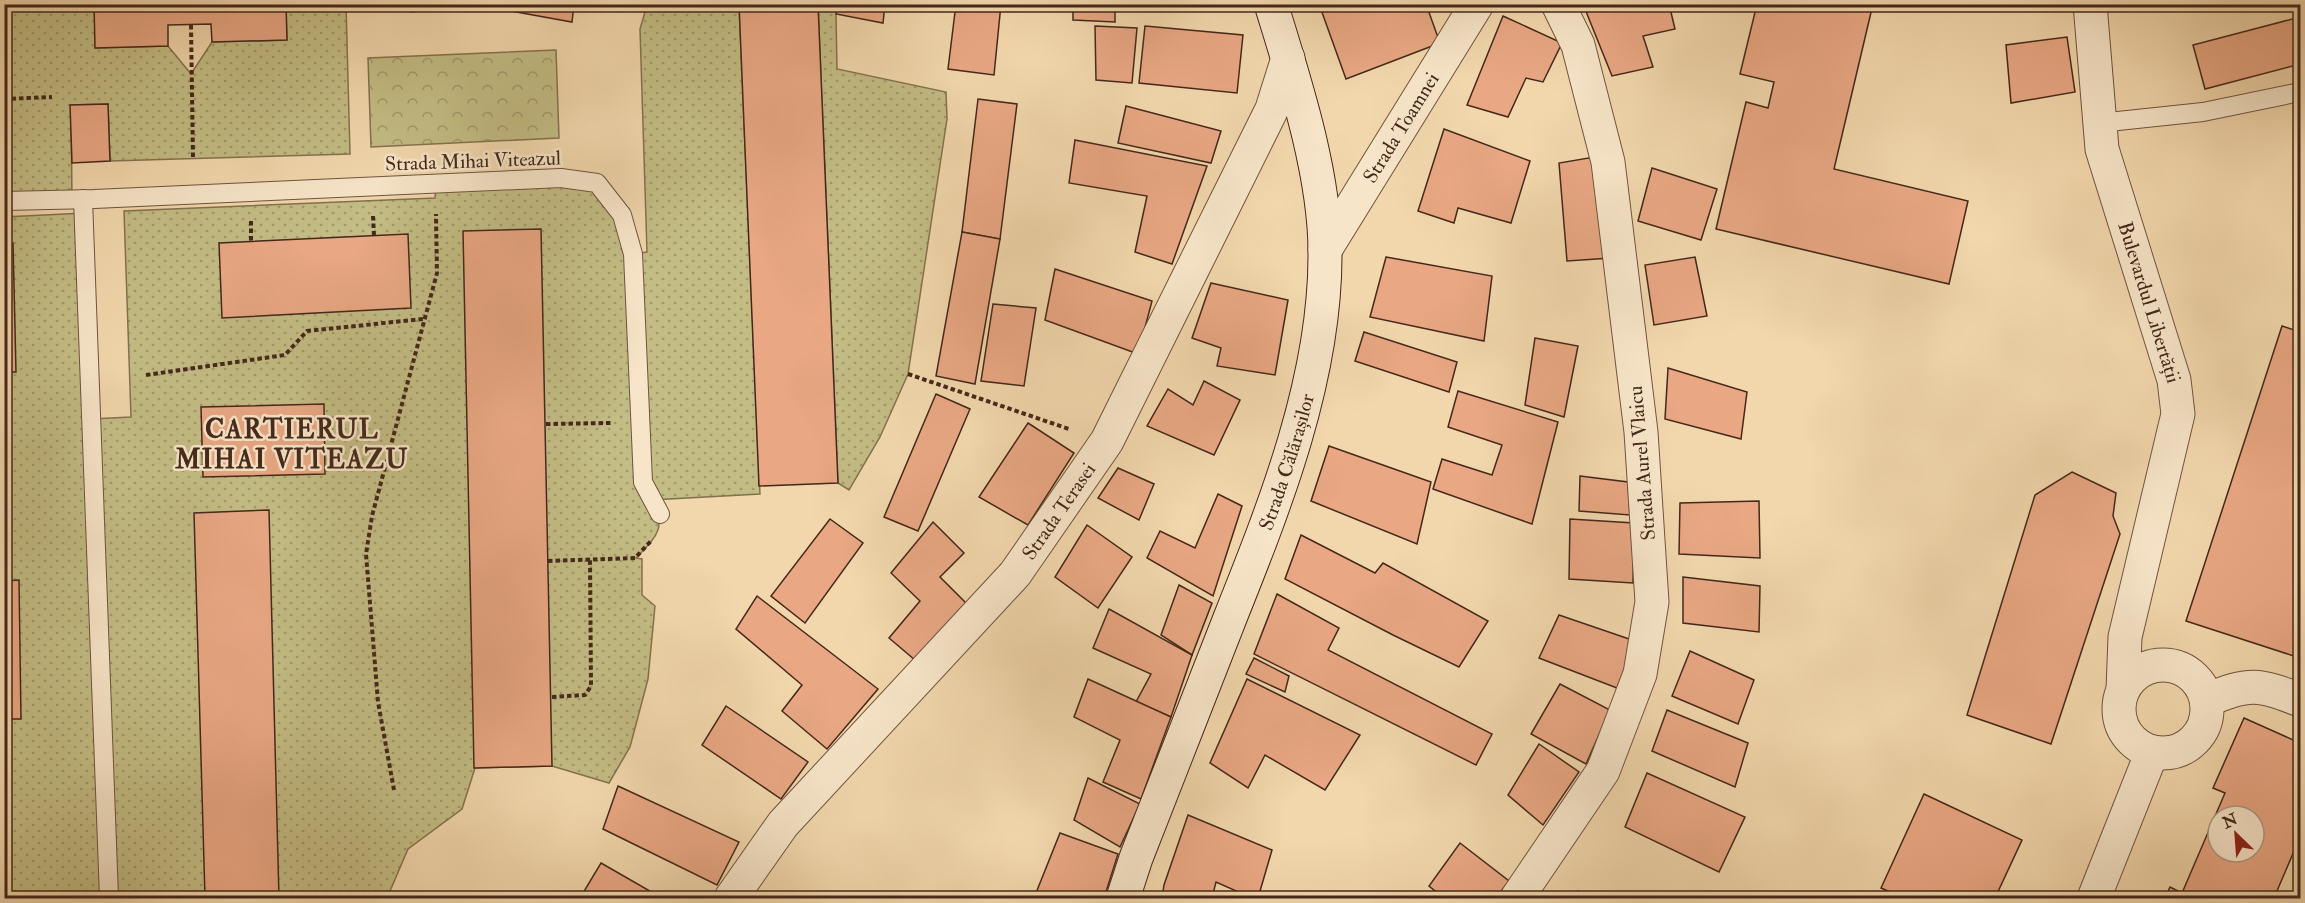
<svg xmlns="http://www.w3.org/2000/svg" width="2305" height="903" font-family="'IM FELL Double Pica',serif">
<defs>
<pattern id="grass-dots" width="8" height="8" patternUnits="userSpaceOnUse" patternTransform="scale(1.5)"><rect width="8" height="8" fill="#c3bc84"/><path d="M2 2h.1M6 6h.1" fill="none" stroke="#a0996b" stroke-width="1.8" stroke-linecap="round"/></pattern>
<pattern id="park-crowns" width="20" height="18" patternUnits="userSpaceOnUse" patternTransform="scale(1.5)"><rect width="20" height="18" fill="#c3bc84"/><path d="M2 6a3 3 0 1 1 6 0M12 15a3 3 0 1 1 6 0" fill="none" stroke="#a0996b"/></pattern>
</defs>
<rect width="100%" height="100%" fill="#f2d7ac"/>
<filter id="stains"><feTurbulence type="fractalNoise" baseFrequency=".00333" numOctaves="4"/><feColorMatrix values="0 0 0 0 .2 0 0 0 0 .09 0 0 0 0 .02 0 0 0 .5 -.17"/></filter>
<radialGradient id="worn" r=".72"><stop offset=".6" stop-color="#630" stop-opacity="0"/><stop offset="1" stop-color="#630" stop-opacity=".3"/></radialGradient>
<g fill="url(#grass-dots)" stroke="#84724e" stroke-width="1.5">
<path d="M4 5H94L96 48 168 46 191 74 212 42 287 40 286 5H346L350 154 110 161 108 104 71 105 72 200 5 201Z"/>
<path d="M647 5H739L760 494 651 500C668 528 656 537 636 558L642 559V595L655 606 648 679 630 747 609 783 552 766 475 768 462 809 408 849 387 898H5L4 217 84 213 91 419 131 417 124 211 435 198 436 184 597 183 633 254 647 252 640 29Z"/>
<path d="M818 5H838L836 14 837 69 946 92 947 119 908 374 880 437 849 490 838 483Z"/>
</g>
<path fill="url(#park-crowns)" stroke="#84724e" stroke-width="1.5" d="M556 50 559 138 371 147 368 58Z"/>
<g fill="#e9a784" stroke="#442819" stroke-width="1.5" fill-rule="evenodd">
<rect x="4" y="4" width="5" height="25"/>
<path d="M94 4H286L287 40 212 42 211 24 168 25V46L95 48Z"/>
<path d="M346 4H415L414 12Z"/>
<path d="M471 4H574L572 22Z"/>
<path d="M739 4H818L838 483 759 486Z"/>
<path d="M838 4H885L883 23 836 14Z"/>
<path d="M956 4H1001L994 75 948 69Z"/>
<path d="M1073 4H1115V22L1073 20Z"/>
<path d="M1319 4H1426L1440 43 1346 79Z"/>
<path d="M1583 4H1669L1675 29 1643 36 1653 67 1612 76Z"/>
<path d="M1757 4H1873L1834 169 1968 201 1949 284 1716 229 1746 102 1768 108 1774 82 1740 74Z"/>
<path d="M1503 16 1562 43 1543 82 1526 78 1508 117 1467 105Z"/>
<path d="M2300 17V64L2205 89 2193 45Z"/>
<path d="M1095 26 1137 28 1132 83 1096 80Z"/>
<path d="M1145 26 1243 35 1237 93 1139 83Z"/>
<path d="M2067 37 2075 92 2011 103 2006 45Z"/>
<path d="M978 99 1017 104 1000 239 962 232Z"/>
<path d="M108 104 110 161 72 163 70 105Z"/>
<path d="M1126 106 1221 131 1211 163 1118 143Z"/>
<path d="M1444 129 1530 161 1511 223 1458 208 1454 223 1418 211Z"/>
<path d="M1075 140 1207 166 1172 264 1135 252 1147 196 1069 183Z"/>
<path d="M1600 156 1611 258 1567 261 1559 163Z"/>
<path d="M1652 168 1717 189 1701 240 1638 221Z"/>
<path d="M541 229 552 766 474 768 463 231Z"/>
<path d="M962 232 1000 239 975 384 936 376Z"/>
<path d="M408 234 411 308 222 318 219 243Z"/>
<path d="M4 243H13L16 372H4Z"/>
<path d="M1386 257 1492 276 1484 341 1370 317Z"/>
<path d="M1695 257 1707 316 1654 325 1645 265Z"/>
<path d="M1055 269 1152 301 1138 354 1045 320Z"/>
<path d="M1211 283 1288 300 1275 375 1217 366 1221 348 1192 338Z"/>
<path d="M993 304 1036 308 1024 386 981 381Z"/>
<path d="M2282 326 2300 332V658L2186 621Z"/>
<path d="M1364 332 1457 362 1449 392 1355 361Z"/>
<path d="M1535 338 1578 346 1564 417 1525 405Z"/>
<path d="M1668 368 1747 392 1741 439 1665 419Z"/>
<path d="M1204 381 1240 400 1214 455 1147 426 1168 389 1193 405Z"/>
<path d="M1458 391 1558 422 1532 524 1433 489 1442 459 1492 475 1502 445 1448 427Z"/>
<path d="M936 394 970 409 918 531 884 517Z"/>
<path d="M324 404 325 474 203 477 201 407Z"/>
<path d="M1028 423 1074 453 1028 525 979 497Z"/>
<path d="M1329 446 1431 482 1417 544 1311 501Z"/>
<path d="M1118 468 1154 484 1139 520 1098 498Z"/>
<path d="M2072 472 2116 493 2113 516 2120 534 2051 744 1967 715 2035 495Z"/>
<path d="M1580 476 1628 482 1630 515 1579 511Z"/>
<path d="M1218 494 1242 506 1213 596 1147 558 1160 531 1195 548Z"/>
<path d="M1759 501 1760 558 1679 554 1680 503Z"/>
<path d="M269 510 279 898H205L194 513Z"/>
<path d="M830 519 863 543 805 623 771 596Z"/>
<path d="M1570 519 1634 523 1633 583 1569 579Z"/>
<path d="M933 522 964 553 940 577 968 605 915 660 889 638 920 601 891 573Z"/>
<path d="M1087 525 1132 557 1098 608 1055 577Z"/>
<path d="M1301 535 1375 573 1383 563 1488 621 1459 667 1393 635 1285 579Z"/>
<path d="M1683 577 1760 586 1759 632 1683 623Z"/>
<path d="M19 580 21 719H4V581Z"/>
<path d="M1179 585 1212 603 1192 655 1161 635Z"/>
<path d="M1277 594 1339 628 1328 650 1492 734 1476 765 1254 654Z"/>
<path d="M757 596 878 689 827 749 782 711 802 685 736 629Z"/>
<path d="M1109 609 1192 655 1171 717 1136 702 1151 674 1093 648Z"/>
<path d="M1559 615 1635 641 1617 688 1539 658Z"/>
<path d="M1690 651 1754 680 1738 724 1672 696Z"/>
<path d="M1254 658 1289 676 1285 692 1246 674Z"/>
<path d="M1088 679 1171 717 1141 799 1103 782 1120 740 1074 717Z"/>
<path d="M1247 679 1360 735 1325 790 1265 755 1248 788 1210 763Z"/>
<path d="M1560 684 1610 710 1586 764 1531 734Z"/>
<path d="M726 706 808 762 781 799 702 745Z"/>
<path d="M1667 710 1748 743 1735 787 1652 751Z"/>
<path d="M2244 718 2300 743V837L2274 898H2165L2170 887 2182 893 2225 793 2213 788ZM2218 816H2254V852H2218Z"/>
<path d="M1539 744 1579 772 1543 825 1508 795Z"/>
<path d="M1647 773 1745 817 1719 872 1625 827Z"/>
<path d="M1088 778 1140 804 1120 847 1074 820Z"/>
<path d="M618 786 739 842 717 885 603 829Z"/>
<path d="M1924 794 2022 840 1995 898H1904L1881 888Z"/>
<path d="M1188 815 1272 850 1258 898H1252L1216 882 1212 898H1162L1164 885Z"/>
<path d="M1060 833 1118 854 1104 898H1034Z"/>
<path d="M1460 843 1509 881 1496 898H1444L1429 886Z"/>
<path d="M601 863 662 898H580Z"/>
<path d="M1578 891 1594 898H1574Z"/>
</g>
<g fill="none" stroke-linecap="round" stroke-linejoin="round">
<g stroke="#70543e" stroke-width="20">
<g id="lane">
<path d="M2099 123 2203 112 2300 92"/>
<path d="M83 199 109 898"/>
<path d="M4 201 94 199 561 178 597 183 622 215 633 254 643 482 660 514"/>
</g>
</g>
<g stroke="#70543e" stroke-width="35">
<g id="street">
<path id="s1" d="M2090 4 2102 149 2174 380 2178 414 2125 637 2123 690"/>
<path id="s2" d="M1325 250 1477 4"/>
<circle cx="2163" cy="709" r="44"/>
<path d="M2207 700C2250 682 2258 684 2300 700"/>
<path id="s3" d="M731 898 783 824 1015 574 1107 441 1272 109 1288 58"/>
<path d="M1517 898 1603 771 1640 674 1652 602 1641 432 1608 162 1578 45 1558 4"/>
<path d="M2094 898 2152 752"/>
</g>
</g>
<g stroke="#442819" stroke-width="35">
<g id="secondary">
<path id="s4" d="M1123 898 1136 858C1167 778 1199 698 1230 618 1276 503 1326 377 1325 252 1325 173 1294 79 1271 4"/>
</g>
</g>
<g stroke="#442819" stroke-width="4" stroke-dasharray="4.5 3" stroke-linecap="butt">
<path d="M191 25 193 159"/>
<path d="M4 99 52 97"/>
<path d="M373 216 374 236"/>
<path d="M251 221V242"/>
<path d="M908 374 1069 429"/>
<path d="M146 375 285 355 307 331 423 319"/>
<path d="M546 424 611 423"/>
<path d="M548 561 635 558 651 541"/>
<path d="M552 697 585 695 591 686 590 559"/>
<path d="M394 790 378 702 366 554 372 516 437 273 436 214"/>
</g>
<use href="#lane" stroke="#f7e5c9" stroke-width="18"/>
<use href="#street" stroke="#f7e5c9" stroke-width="33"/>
<use href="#secondary" stroke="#f7e5c9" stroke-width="33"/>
</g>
<g text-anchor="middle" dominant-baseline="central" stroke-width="5" stroke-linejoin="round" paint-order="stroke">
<g font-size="20" fill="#442819" stroke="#f7e5c9">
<text stroke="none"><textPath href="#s2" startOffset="144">Strada Toamnei</textPath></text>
<text transform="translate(473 161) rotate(-2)">Strada Mihai Viteazul</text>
<text stroke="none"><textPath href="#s1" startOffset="306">Bulevardul Libertății</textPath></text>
<text stroke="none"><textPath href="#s4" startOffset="466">Strada Călărașilor</textPath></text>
<text transform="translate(1642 463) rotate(-95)">Strada Aurel Vlaicu</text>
<text stroke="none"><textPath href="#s3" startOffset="508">Strada Terasei</textPath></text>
</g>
<g font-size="26" font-weight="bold" letter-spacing="1.5" fill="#442819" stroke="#f7e5c9">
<text x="292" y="430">CARTIERUL<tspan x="292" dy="30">MIHAI VITEAZU</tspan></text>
</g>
</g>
<rect width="2305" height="903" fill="none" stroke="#f2d7ac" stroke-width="24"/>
<rect x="6" y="6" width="2293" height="891" fill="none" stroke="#442819" stroke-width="3"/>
<rect x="12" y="12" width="2281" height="879" fill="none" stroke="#442819" stroke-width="1.5"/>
<g transform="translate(2236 834) rotate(335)"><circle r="28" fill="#f7e5c9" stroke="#af9983" stroke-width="1.5"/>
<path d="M0-4.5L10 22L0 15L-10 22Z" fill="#8f2418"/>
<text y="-9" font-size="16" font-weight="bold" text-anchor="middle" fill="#442819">N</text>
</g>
<rect width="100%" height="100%" filter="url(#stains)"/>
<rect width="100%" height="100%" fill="url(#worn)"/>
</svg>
